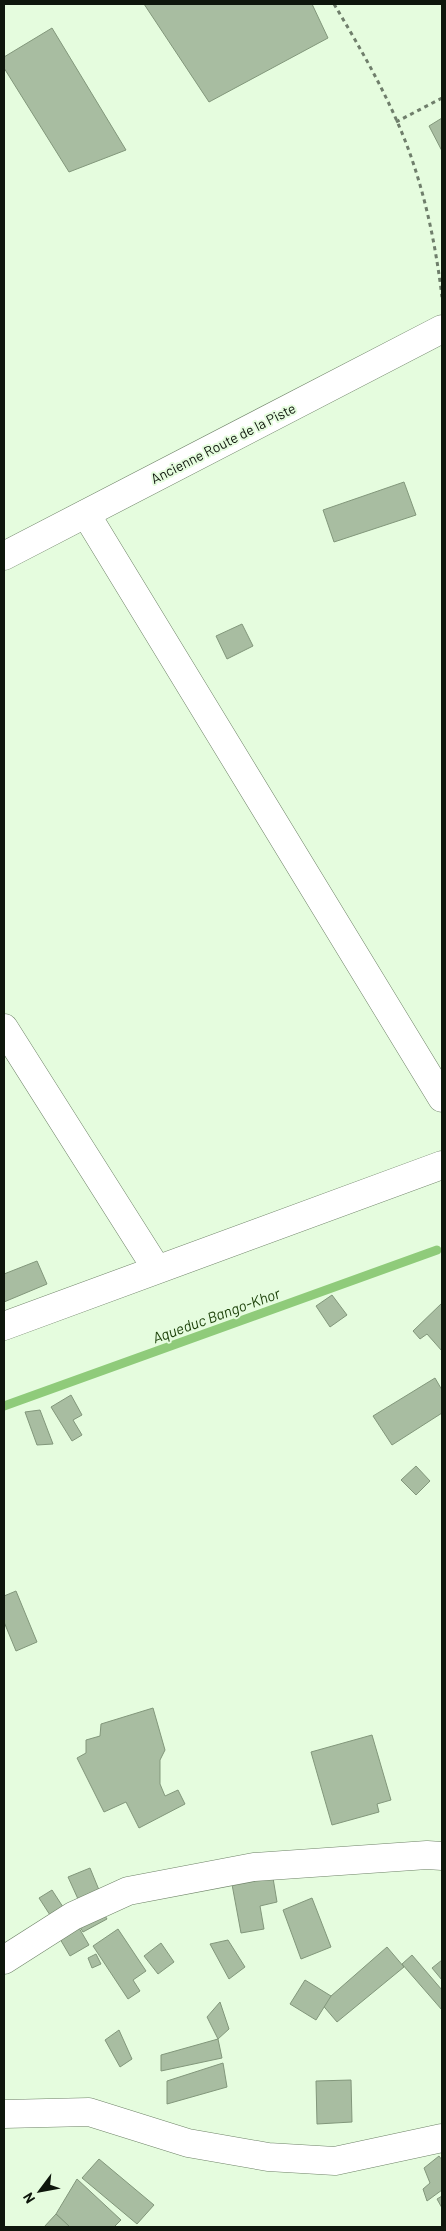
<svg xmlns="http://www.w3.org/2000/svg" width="446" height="2231" font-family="Barlow,sans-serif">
<rect width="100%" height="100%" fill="#e5fcde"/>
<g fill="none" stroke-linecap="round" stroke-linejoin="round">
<path stroke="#8fcb7a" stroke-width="9" d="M4 1406 437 1250"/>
</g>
<g fill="#a8bda1" stroke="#82977b">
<path d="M144 4H312L328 38 209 102Z"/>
<path d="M52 28 126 150 69 172 4 68V57Z"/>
<path d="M442 118V151L429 126Z"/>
<path d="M404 482 416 515 334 542 323 510Z"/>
<path d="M242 624 253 646 227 659 216 636Z"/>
<path d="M37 1261 47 1284 4 1302V1274Z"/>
<path d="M332 1295 347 1315 330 1327 316 1306Z"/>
<path d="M442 1303V1351L427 1334 420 1339 413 1331Z"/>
<path d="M435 1378 442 1390V1413L392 1445 373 1416Z"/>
<path d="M71 1395 82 1415 73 1420 82 1435 72 1441 51 1407Z"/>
<path d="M40 1410 53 1444 37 1445 25 1412Z"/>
<path d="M416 1466 430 1481 416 1495 401 1480Z"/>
<path d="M16 1591 37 1642 16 1651 4 1622V1596Z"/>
<path d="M153 1708 165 1750 160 1760V1784L165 1796 178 1790 185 1804 139 1828 126 1802 104 1812 77 1758 86 1753V1740L100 1736 101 1724Z"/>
<path d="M372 1735 391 1800 377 1804 379 1812 332 1825 311 1752Z"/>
<path d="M90 1868 99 1890 78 1899 68 1877Z"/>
<path d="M272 1872 277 1902 260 1906 264 1929 241 1933 231 1879Z"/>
<path d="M52 1890 63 1907 50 1915 39 1898Z"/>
<path d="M312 1898 331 1947 301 1959 283 1910Z"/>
<path d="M99 1906 107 1919 83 1932 75 1919Z"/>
<path d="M79 1928 89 1945 70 1956 60 1939Z"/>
<path d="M118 1929 146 1971 133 1980 140 1991 128 1999 93 1946Z"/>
<path d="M228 1940 245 1967 229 1979 210 1944Z"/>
<path d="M161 1943 174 1962 158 1974 144 1956Z"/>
<path d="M387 1947 404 1967 337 2022 320 2002 331 1996Z"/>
<path d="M96 1954 101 1964 92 1968 88 1958Z"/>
<path d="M412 1955 442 1990V2010L402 1964Z"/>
<path d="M442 1960V1980L432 1968Z"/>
<path d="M305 1980 331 1996 316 2020 290 2004Z"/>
<path d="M220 2002 229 2029 218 2039 207 2017Z"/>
<path d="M119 2030 132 2059 120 2067 105 2040Z"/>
<path d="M218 2039 222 2058 161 2071V2055Z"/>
<path d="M223 2063 227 2087 167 2104V2081Z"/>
<path d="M351 2080 352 2122 317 2124 316 2081Z"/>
<path d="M439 2156 442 2160V2190L427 2201 423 2189 430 2183 424 2168Z"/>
<path d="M99 2159 154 2205 137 2224 82 2178Z"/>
<path d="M77 2179 121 2220 114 2227H70L56 2214Z"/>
<path d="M442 2196V2208L437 2199Z"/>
<path d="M56 2214 70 2227H44Z"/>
</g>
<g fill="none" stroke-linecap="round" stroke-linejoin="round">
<g stroke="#6f8368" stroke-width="29">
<g id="minor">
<path d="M86 514 442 1098"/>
<path d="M4 556 442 329"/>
<path d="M4 1028 156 1268"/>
<path d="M4 1960 73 1916 128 1891 254 1867 427 1855 442 1856"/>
<path d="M4 2114 89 2112 188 2143 268 2157 335 2161 442 2138"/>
</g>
</g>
<g stroke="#6f8368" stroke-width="29">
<path id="tertiary" d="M4 1326 442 1165"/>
</g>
<g stroke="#6f7e6b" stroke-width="3" stroke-dasharray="4 4" stroke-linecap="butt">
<path d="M334 4C362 51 390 99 409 151 426 198 436 247 442 297"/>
<path d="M396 122 442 98"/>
</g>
<use href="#minor" stroke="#fff" stroke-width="28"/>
<use href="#tertiary" stroke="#fff" stroke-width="28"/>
</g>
<g text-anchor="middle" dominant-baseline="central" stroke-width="4" stroke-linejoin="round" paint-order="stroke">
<g font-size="14" fill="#0e160c" stroke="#e5fcde">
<text transform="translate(223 443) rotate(-27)">Ancienne Route de la Piste</text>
</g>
<g font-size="15" font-style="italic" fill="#183e05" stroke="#e5fcde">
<text transform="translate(216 1315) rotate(-20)">Aqueduc Bango-Khor</text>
</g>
</g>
<rect width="446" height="2231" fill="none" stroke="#0e160c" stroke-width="10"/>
<g transform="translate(40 2191) rotate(238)" stroke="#e5fcde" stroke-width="4" paint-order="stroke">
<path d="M0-4L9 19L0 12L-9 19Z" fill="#0e160c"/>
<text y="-8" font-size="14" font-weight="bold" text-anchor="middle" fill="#0e160c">N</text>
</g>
</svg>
